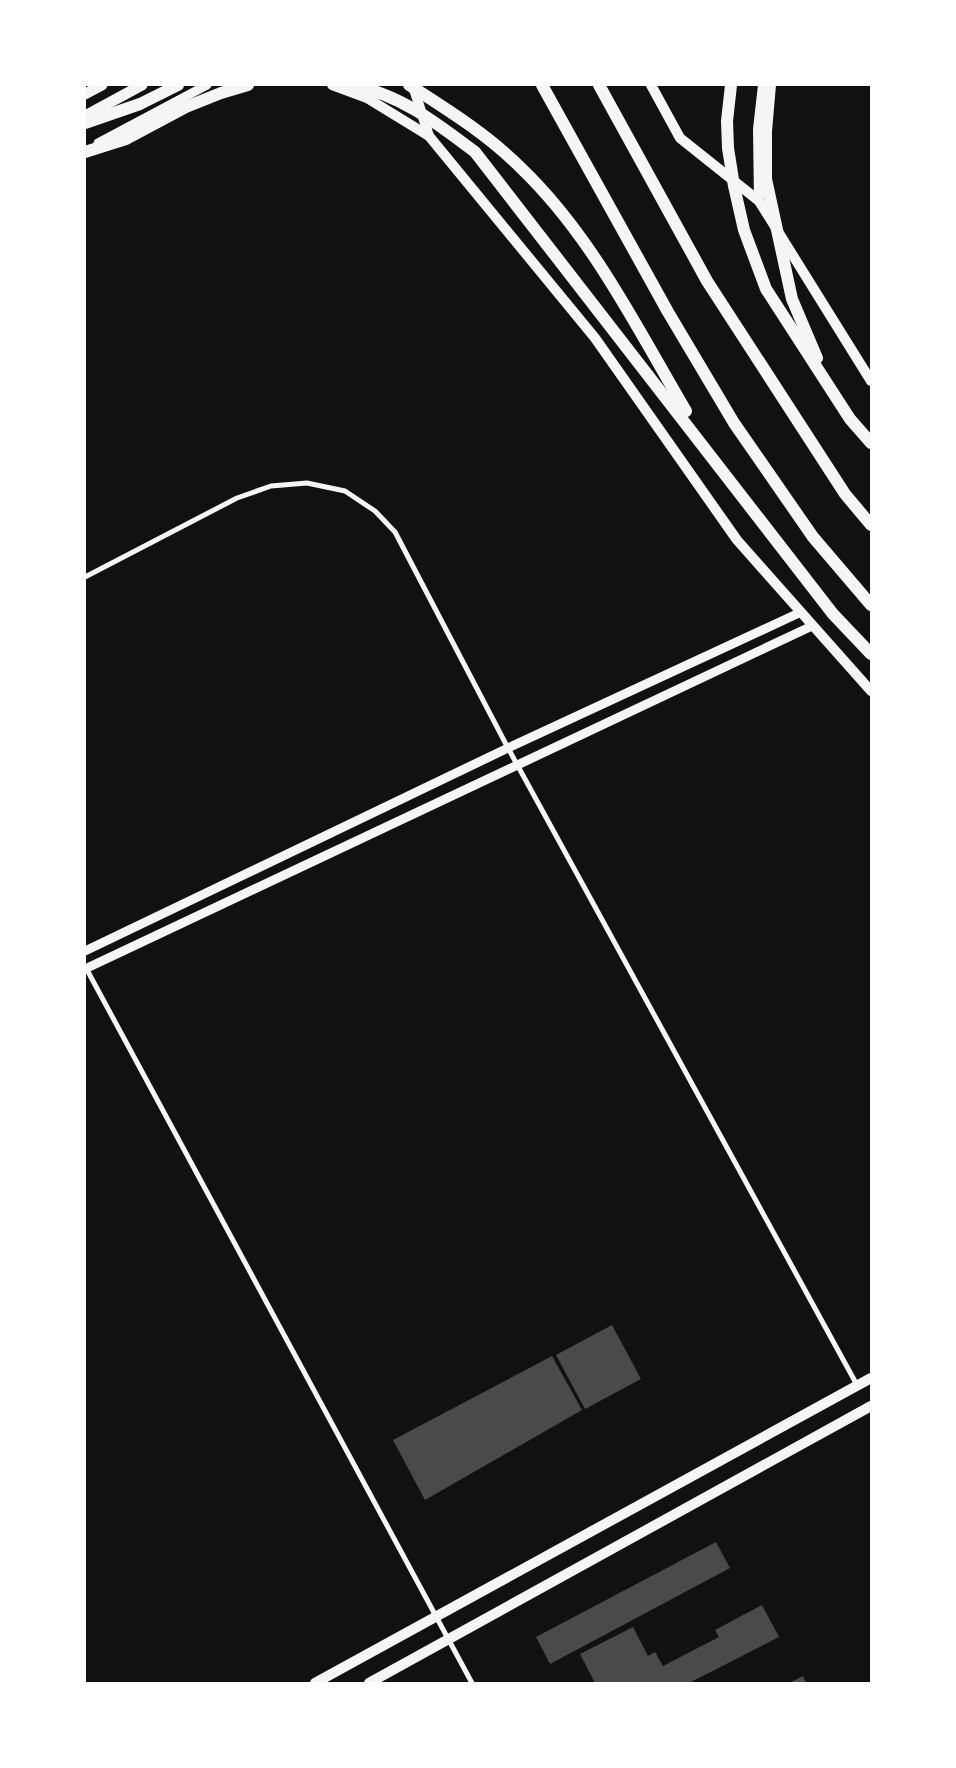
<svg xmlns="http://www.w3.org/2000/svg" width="956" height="1768" font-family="Poppins,sans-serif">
<rect width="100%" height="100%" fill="#111"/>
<g fill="#4a4a4a">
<path d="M612 1325 641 1379 585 1409 556 1355Z"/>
<path d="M552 1356 582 1410 425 1500 393 1440Z"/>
<path d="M716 1542 730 1568 550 1664 536 1637Z"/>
<path d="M762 1605 779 1637 689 1683H595L580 1654 633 1627 648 1656 655 1652 663 1666 719 1637 715 1630Z"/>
<path d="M803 1676 806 1683H789Z"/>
</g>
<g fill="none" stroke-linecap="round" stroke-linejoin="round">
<g stroke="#f5f5f5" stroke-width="5">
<path d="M85 577 237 498 271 486 307 483 345 491 375 511 395 532 508 748 857 1385"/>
<path d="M86 968 472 1683"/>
</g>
<g stroke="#f5f5f5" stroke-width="9">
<path d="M98 143 207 85"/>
<path d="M85 951 508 748 799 613"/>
<path d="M85 969 812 626"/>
</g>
<g stroke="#f5f5f5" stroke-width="10">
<path d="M332 85 367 98 429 136"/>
<path d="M651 85 680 138 759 201 871 381"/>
<path d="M413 86 429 136 595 338 737 540 871 691"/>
<path d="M759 201 758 129 763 85"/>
<path d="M315 1683 871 1378"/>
<path d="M369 1683 871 1406"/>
</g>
<g stroke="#f5f5f5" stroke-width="11">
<path d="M85 94 102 85"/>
<path d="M85 116 142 85"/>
</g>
<g stroke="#f5f5f5" stroke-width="12">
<path d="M350 85C398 93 437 123 475 152L833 614 871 654"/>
<path d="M409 85C448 110 488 135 521 168 592 236 637 328 686 411"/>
<path d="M542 85 668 312 734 423 813 537 871 605"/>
<path d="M599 85 707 281 845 494 871 525"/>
<path d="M731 85 727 121 728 148 734 186 744 230 766 289 850 419 871 443"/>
<path d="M770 85 766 131V179L792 299 817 358"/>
<path d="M85 123 140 104 178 85"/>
<path d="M85 152 126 139 186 107 221 93 248 85"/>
</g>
</g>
<rect width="956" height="1768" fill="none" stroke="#ffffff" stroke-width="172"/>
</svg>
